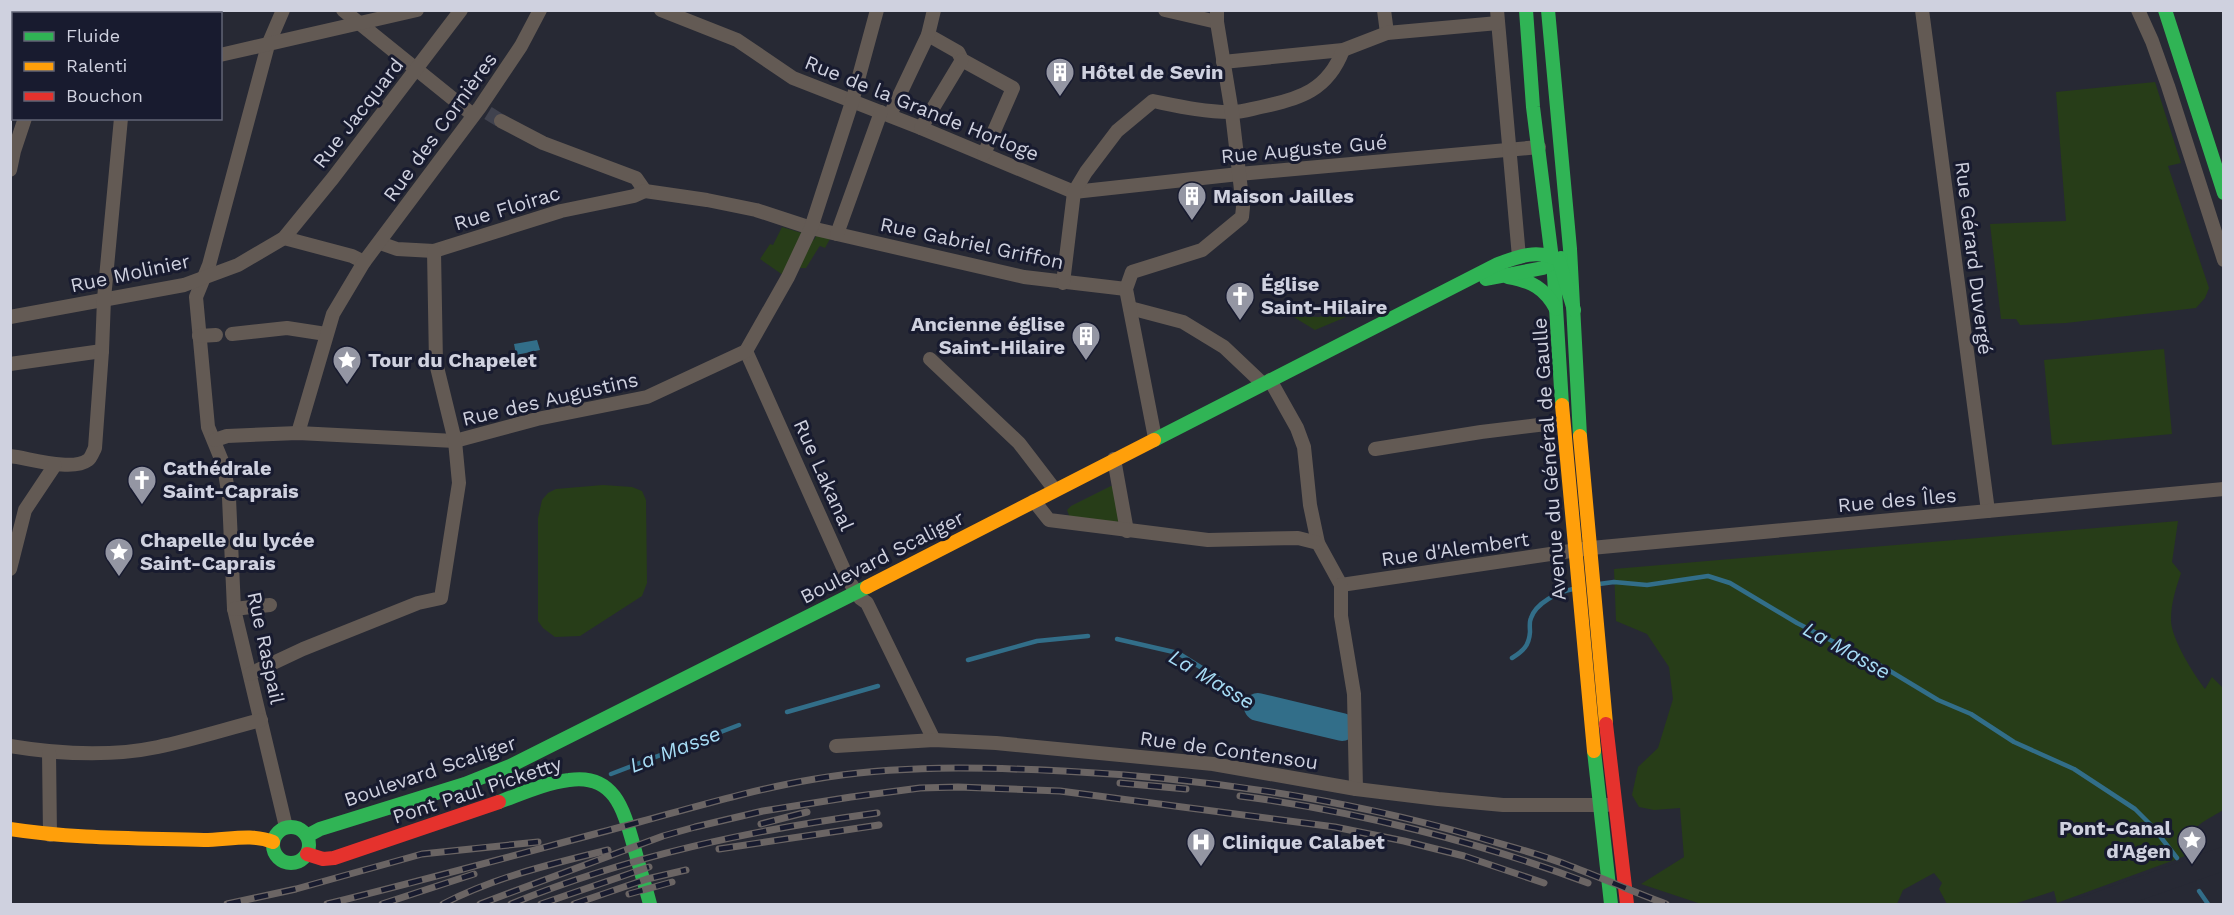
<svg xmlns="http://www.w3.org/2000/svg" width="2234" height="915" font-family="'Work Sans',sans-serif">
<rect width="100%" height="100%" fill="#272934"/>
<g fill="#273d18">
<path d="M2155 82 2181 163 2168 166 2209 288 2205 298 2196 308 2066 323 2020 325 2016 319H2001L1990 224 2066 221 2056 92Z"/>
<path d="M782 227 802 233 783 275 760 259 770 244 773 245Z"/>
<path d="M816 236 831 237 825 248 820 246 819 247 806 268H798L809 239 814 240Z"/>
<path d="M1342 310 1346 317 1315 330 1292 316 1319 317Z"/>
<path d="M2164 349 2172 434 2052 445 2044 360Z"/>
<path d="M603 485 632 487 642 491 646 500 647 583 642 596 580 636 555 637 543 628 538 621V518L542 500 548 493 556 489Z"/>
<path d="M1111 486H1113L1119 522 1070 518 1067 510 1071 506Z"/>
<path d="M2178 521 2172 562 2181 573C2176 588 2171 603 2171 619 2170 637 2194 675 2205 689L2212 677 2224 689 2223 810C2201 824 2187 826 2188 855L2057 903 2054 891 2014 904H1947L1939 889 1942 883 1934 873 1903 890 1897 904H1701L1641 884 1684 857 1680 808 1654 810 1639 807 1632 795 1638 767 1658 748 1673 699 1669 667 1647 634 1616 621 1614 569Z"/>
</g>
<path fill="#326e89" d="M537 340 540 350 516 355 514 344Z"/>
<path fill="#272934" d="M2224 846V871L2130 904H2066L2068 902Z"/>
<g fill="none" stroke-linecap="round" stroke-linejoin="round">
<g stroke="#326e89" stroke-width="4.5">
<path d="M1599 584 1614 582 1647 585 1708 576 1730 583 1797 623 1885 668 1938 700 1971 714 2014 742 2074 769 2135 809 2152 826 2177 858"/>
<path d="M1117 639 1178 653 1221 680 1237 700 1247 706 1258 707"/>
<path d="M1512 658C1523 651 1529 646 1530 632 1530 628 1529 622 1531 618 1536 603 1558 592 1573 589"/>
<path d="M968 660 1037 641 1088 636"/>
<path d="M787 712 878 686"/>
<path d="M611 774 739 725"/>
<path d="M2199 891 2208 904"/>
</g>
<path stroke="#326e89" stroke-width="28" d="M1258 707 1342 727"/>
<path stroke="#40424e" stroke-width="14" stroke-dasharray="14 7" stroke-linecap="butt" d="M488 113 501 121"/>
<g stroke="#635a54" stroke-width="14">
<path d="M283 10 268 45 209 265 196 297 208 427 224 466 229 498 234 609 286 827"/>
<path d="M343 10 473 115"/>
<path d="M661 10 737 40 793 78 921 128 1074 192 1239 174 1539 147"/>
<path d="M1165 10 1217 22"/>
<path d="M1384 10 1387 33"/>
<path d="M1497 10 1519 257"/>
<path d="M1922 10 1988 511"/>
<path d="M2138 10 2152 41 2168 86 2224 260"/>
<path d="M42 14 43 10"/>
<path d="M77 14 79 10"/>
<path d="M136 14 137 10"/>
<path d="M928 35 958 52 962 60 1013 88 984 154"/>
<path d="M220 55 417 10"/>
<path d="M1223 62 1343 50 1387 33 1498 23"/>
<path d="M10 79 14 72"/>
<path d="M10 97H14"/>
<path d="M890 115 928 35 934 10"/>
<path d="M501 121 543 143 636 178 645 191"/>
<path d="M921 128 962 60"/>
<path d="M10 170 14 151 25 118"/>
<path d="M645 191 707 200 756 210 811 228 1024 277 1126 289"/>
<path d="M837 234 881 112"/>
<path d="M284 238 352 256 364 262"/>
<path d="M380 243 397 249 434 251 561 211 634 196 645 191"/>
<path d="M1063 283 1074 192 1086 172 1117 131 1153 101C1178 106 1204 112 1230 112 1240 113 1251 109 1261 107 1300 99 1328 90 1343 50"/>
<path d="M1130 308 1183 322 1224 347 1262 383"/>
<path d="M10 317 184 285 238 265 284 238 333 178 461 10"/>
<path d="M232 334 287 328 326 334"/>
<path d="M199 336 216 335"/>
<path d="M746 351 849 581 860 598 867 603 934 740"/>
<path d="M930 359 1019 443 1055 490"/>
<path d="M10 364 102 351"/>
<path d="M1270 380 1297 428 1304 447 1310 505 1318 543 1341 585"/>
<path d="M298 433 333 314 364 262 480 107 521 46 540 10"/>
<path d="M1155 438 1126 289 1132 272 1202 250 1242 217 1243 207 1232 113 1217 22V10"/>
<path d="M215 440 227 436 298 433 455 441 537 419 647 397 746 351 788 277 811 228 852 102 877 10"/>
<path d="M1375 449 1481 432 1563 422"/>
<path d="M10 456C29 458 72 472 88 460 91 458 93 452 95 448L102 351 104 299 121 118"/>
<path d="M1114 459 1127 531"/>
<path d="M1034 501 1049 520 1208 540 1298 538 1318 543"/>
<path d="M10 569 25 510 55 465"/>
<path d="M1341 585 1591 548 2224 489"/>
<path d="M1341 585V616L1354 694 1356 789"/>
<path d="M234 609 270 605"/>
<path d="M250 674 303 649 418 603 441 598 459 483 455 441 436 363 434 251"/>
<path d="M10 746C58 754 110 757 158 747 192 740 226 729 261 720"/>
<path d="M836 746 934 740 996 743 1213 764 1356 789 1438 799 1503 805H1607"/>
<path d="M49 752 50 835"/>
</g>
<g stroke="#30b455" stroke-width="14">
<path d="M1526 10 1533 107 1554 275 1562 405"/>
<path d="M1548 10 1570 249 1580 436"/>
<path d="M2165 10 2224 193"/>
<path d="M1508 277C1531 281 1545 288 1556 309"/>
<path d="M1486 279 1543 268 1561 258"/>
<path d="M1154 440 1498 264C1519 256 1538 249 1559 260L1574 310"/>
<path d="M1594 751 1611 904"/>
<path d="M499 802C521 794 545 783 569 780 615 773 624 811 634 847 639 866 645 885 650 904"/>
<circle cx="291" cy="845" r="18"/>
<path d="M307 836 320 829 465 784 510 766 867 587"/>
</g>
<g stroke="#ff9f0a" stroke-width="14">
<path d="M1562 405 1594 751"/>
<path d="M1580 436 1606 724"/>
<path d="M867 587 1154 440"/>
<path d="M10 829C74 839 139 838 204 840 227 840 252 833 273 842"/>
</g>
<g stroke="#e5322d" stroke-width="14">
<path d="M1606 724 1627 904"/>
<path d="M307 854 323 859 334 858 499 802"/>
</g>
<g stroke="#6b6564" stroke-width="7">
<g id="rail">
<path d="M1120 783 1186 789"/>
<path d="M1240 796C1354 811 1480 842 1588 883"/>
<path d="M761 824 807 812"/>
<path d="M719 849 879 825"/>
<path d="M629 894 672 882"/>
<path d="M227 904 296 889 422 854 538 842"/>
<path d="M327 904C425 880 523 853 621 827 685 810 749 790 815 779 897 765 980 767 1063 771 1203 778 1342 798 1477 837 1508 846 1540 854 1570 866 1602 878 1634 892 1666 904"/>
<path d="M382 904 474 874"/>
<path d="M443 904C495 877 551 864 608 850"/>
<path d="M480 904 663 836 695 827 763 811 851 797 920 788 958 787 1060 791 1335 827 1404 841 1464 856 1544 883"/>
<path d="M511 904C628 856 752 830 877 813"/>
<path d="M541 904 649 867"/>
<path d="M574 904 647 879 686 870"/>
</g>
</g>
<use href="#rail" stroke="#181b2f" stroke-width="4.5" stroke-dasharray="14" stroke-linecap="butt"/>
</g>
<defs>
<g id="building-pin" transform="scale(1.5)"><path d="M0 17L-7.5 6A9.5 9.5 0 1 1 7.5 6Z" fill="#9496a3" stroke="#181b2f"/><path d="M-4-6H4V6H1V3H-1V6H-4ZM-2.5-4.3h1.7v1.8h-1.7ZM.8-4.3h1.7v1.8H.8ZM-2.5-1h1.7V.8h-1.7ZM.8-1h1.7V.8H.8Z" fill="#fff"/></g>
<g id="church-pin" transform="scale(1.5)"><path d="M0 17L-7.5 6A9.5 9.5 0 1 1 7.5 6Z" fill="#9496a3" stroke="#181b2f"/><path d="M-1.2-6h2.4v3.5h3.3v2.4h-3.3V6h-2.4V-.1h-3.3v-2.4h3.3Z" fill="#fff"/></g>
<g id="sight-pin" transform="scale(1.5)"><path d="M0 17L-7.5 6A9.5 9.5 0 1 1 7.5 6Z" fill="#9496a3" stroke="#181b2f"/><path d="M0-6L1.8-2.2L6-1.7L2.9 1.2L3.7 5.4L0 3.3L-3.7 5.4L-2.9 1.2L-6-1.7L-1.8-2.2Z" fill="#fff"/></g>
<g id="hospital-pin" transform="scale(1.5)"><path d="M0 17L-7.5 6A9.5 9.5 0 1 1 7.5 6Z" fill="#9496a3" stroke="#181b2f"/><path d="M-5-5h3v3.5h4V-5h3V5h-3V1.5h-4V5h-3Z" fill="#fff"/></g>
</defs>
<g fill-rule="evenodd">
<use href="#building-pin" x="1060" y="72"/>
<use href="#building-pin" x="1192" y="196"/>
<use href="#church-pin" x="1240" y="296"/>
<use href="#building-pin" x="1086" y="336"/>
<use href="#sight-pin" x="347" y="360"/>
<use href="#church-pin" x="142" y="480"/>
<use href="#sight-pin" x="119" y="552"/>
<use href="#sight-pin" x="2192" y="840"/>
<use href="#hospital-pin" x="1201" y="842"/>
</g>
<g text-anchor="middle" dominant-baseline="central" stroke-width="6" stroke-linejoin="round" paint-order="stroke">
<g font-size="20" font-weight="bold" fill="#cfd1df" stroke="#181b2f" text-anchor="start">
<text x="1081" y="72">Hôtel de Sevin</text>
<text x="1213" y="196">Maison Jailles</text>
<text x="1261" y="284">Église<tspan x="1261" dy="23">Saint-Hilaire</tspan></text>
<text x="1065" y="324" text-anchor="end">Ancienne église<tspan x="1065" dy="23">Saint-Hilaire</tspan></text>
<text x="368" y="360">Tour du Chapelet</text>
<text x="163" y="468">Cathédrale<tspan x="163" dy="23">Saint-Caprais</tspan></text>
<text x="140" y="540">Chapelle du lycée<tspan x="140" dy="23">Saint-Caprais</tspan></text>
<text x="2171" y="828" text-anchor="end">Pont-Canal<tspan x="2171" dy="23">d'Agen</tspan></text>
<text x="1222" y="842">Clinique Calabet</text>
</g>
<g font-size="20" fill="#cfd1df" stroke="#181b2f">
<text transform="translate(922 108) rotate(22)">Rue de la Grande Horloge</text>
<text transform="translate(358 113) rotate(-52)">Rue Jacquard</text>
<text transform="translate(440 127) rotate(-54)">Rue des Cornières</text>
<text transform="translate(1304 149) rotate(-5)">Rue Auguste Gué</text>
<text transform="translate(507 208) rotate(-17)">Rue Floirac</text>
<text transform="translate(972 243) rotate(12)">Rue Gabriel Griffon</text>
<text transform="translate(1974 258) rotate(83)">Rue Gérard Duvergé</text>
<text transform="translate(130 273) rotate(-12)">Rue Molinier</text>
<text transform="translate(550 399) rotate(-13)">Rue des Augustins</text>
<text transform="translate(1549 459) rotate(-94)">Avenue du Général de Gaulle</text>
<text transform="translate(824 475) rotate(66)">Rue Lakanal</text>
<text transform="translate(1897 500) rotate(-5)">Rue des Îles</text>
<text transform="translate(1455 549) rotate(-8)">Rue d'Alembert</text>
<text transform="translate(882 557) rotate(-27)">Boulevard Scaliger</text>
<text transform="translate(266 648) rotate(78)">Rue Raspail</text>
<text transform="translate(1229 750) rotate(8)">Rue de Contensou</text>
<text transform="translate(430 771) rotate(-19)">Boulevard Scaliger</text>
<text transform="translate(477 790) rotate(-18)">Pont Paul Picketty</text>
</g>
<g font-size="21" font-style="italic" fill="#a7ddf6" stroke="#181b2f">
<text transform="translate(1847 650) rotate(29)">La Masse</text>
<text transform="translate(1212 679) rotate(31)">La Masse</text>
<text transform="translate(675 749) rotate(-21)">La Masse</text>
</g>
</g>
<rect width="2234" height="915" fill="none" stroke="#cfd1df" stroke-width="24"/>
<rect x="12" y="12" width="210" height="108" fill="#181b2f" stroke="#616475" stroke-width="1.5"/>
<rect x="24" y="32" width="30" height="9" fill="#30b455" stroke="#616475" stroke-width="1.5"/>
<text x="66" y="42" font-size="18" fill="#cfd1df">Fluide</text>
<rect x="24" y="62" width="30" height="9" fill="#ff9f0a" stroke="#616475" stroke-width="1.5"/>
<text x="66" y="72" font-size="18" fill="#cfd1df">Ralenti</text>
<rect x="24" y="92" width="30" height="9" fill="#e5322d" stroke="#616475" stroke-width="1.5"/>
<text x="66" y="102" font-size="18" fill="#cfd1df">Bouchon</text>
</svg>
